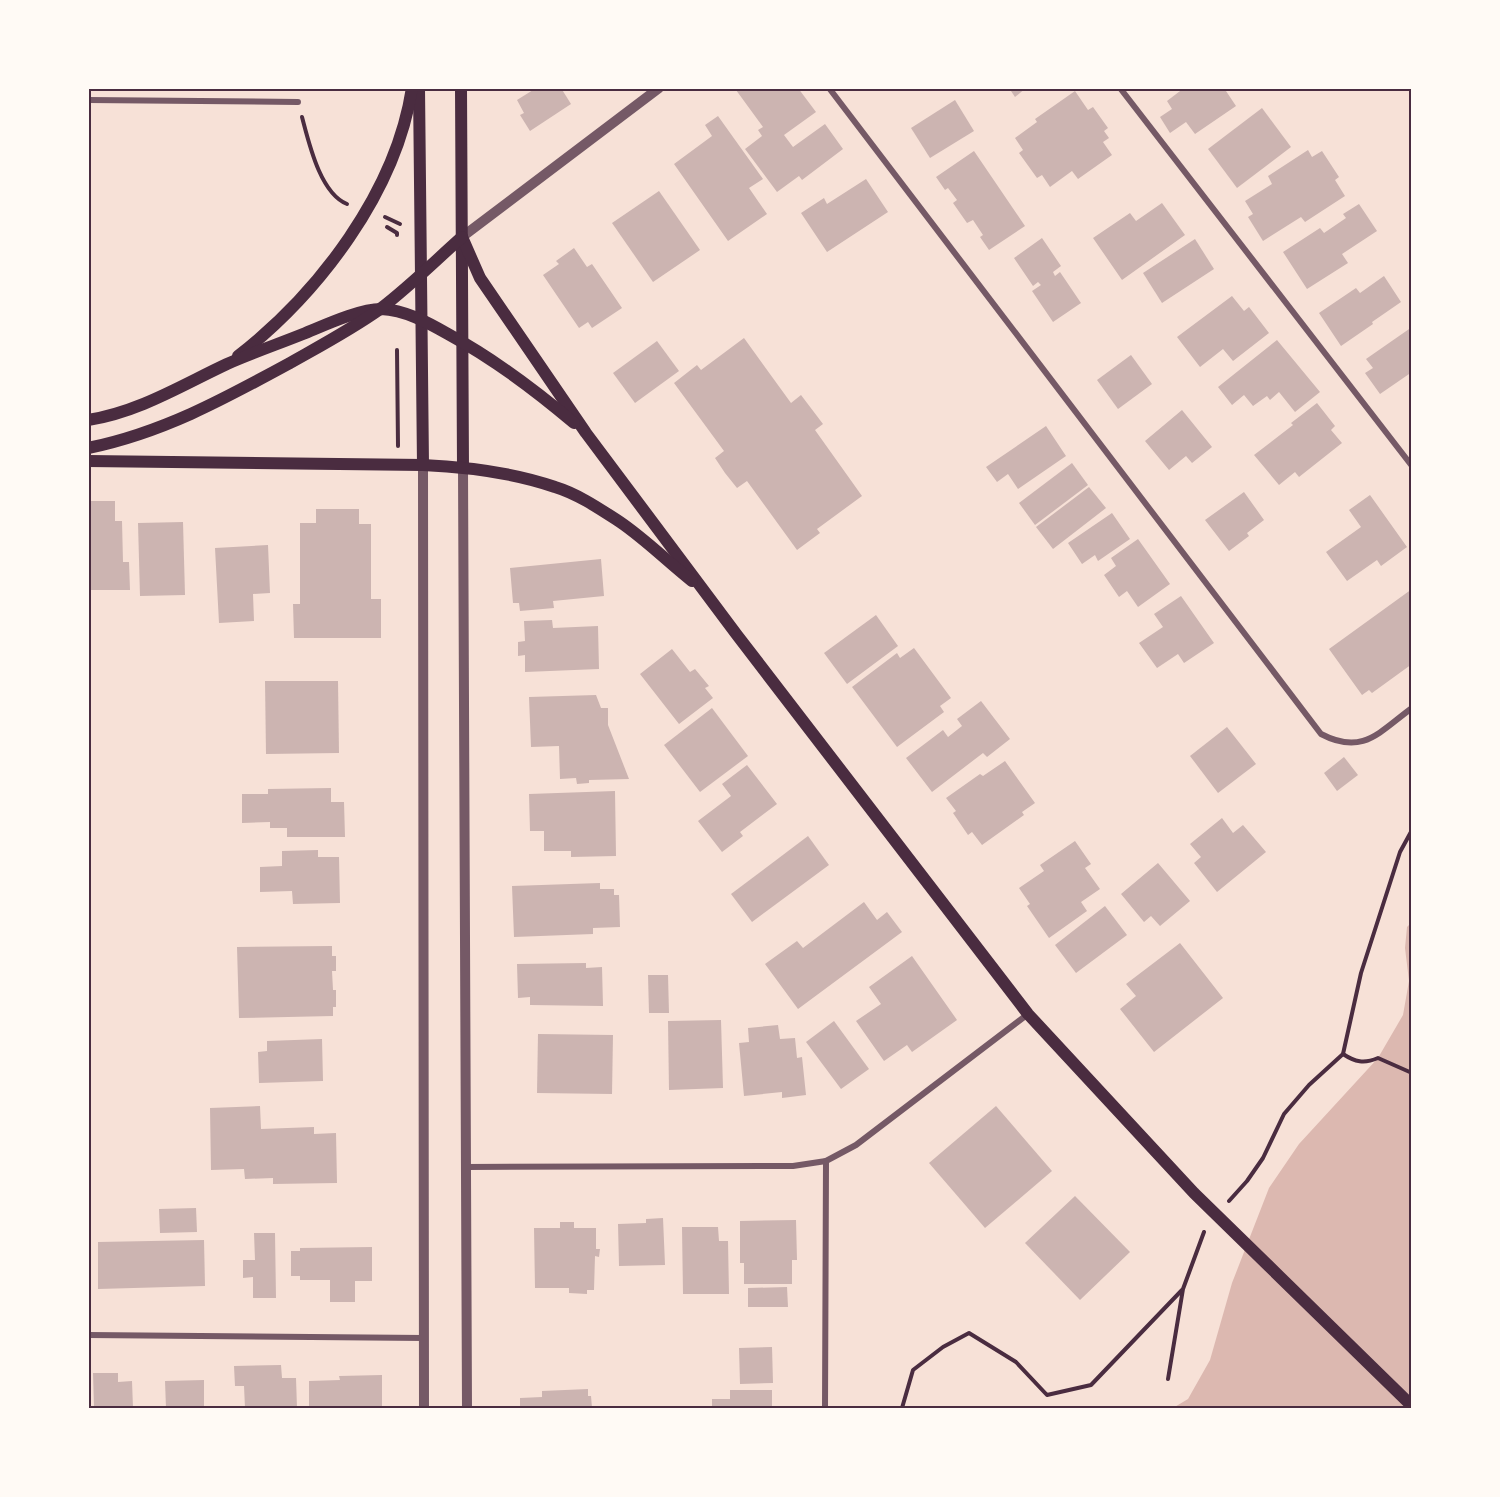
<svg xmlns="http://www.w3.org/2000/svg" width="1500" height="1497" font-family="Lora,serif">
<rect width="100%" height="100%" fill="#f7e1d7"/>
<path fill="#dcb8b0" d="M1411 923V1408H1173L1188 1399 1210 1360 1232 1283 1269 1188 1299 1144 1378 1058 1403 1015 1409 981 1405 948 1407 927Z"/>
<g fill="#ccb4b1">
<path d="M531 88H561L571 104 530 131 520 115 524 113 517 100 533 90Z"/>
<path d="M739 88H798L816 112 784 135 793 147 825 124 843 149 802 180 799 176 777 192 745 149 762 136 758 130 763 127 736 90Z"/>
<path d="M1009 88H1026L1015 97Z"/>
<path d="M1184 88H1189L1190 91 1194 88H1224L1236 106 1195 134 1186 122 1170 133 1160 117 1172 109 1167 101Z"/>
<path d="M1075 91 1088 110 1093 107 1108 128 1104 131 1109 138 1103 142 1112 155 1078 179 1072 171 1050 187 1042 175 1037 178 1019 153 1023 150 1015 138 1037 122 1035 119Z"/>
<path d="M955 100 974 131 930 158 911 128Z"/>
<path d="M1262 108 1291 147 1237 188 1208 149Z"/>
<path d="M718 116 763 179 749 188 767 214 728 241 674 164 712 136 705 125Z"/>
<path d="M1308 150 1312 157 1322 151 1339 177 1335 180 1345 196 1305 222 1301 217 1263 241 1248 217 1253 214 1245 201 1272 184 1268 176Z"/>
<path d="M974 151 1025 226 989 250 980 237 983 235 973 220 967 223 953 203 957 200 948 188 945 190 936 177Z"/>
<path d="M866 179 888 212 827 252 801 213 824 198 827 204Z"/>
<path d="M659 191 700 250 653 282 612 223Z"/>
<path d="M1162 203 1185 235 1122 280 1093 238 1130 213 1136 221Z"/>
<path d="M1359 204 1377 231 1342 254 1348 263 1307 289 1283 252 1320 228 1324 233 1346 218 1343 214Z"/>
<path d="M1042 238 1061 266 1053 272 1055 276 1060 272 1081 303 1053 322 1032 291 1041 285 1038 282 1033 286 1014 258Z"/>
<path d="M1195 239 1214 269 1162 303 1143 273Z"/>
<path d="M574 248 587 267 592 264 622 308 592 328 588 322 579 328 543 275 559 264 556 261Z"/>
<path d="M1384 276 1401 302 1372 322 1373 324 1341 346 1319 313 1356 288 1360 293Z"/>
<path d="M1232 296 1244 311 1249 307 1269 333 1233 361 1223 349 1200 367 1177 337Z"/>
<path d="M1412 327V372L1380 394 1365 373 1373 368 1366 359Z"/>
<path d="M744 338 791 403 801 395 823 424 815 430 862 496 817 529 820 533 797 550 747 481 737 488 725 473 715 458 724 451 674 383 697 365 701 370Z"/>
<path d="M1277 340 1320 392 1295 412 1279 392 1270 400 1267 396 1253 406 1244 395 1232 405 1218 387Z"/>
<path d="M657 341 679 371 635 403 613 373Z"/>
<path d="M1131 355 1152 384 1118 409 1097 380Z"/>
<path d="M1317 403 1335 426 1331 430 1342 443 1299 477 1295 472 1279 485 1254 455 1293 425 1291 423Z"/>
<path d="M1182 410 1212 447 1192 463 1186 456 1169 470 1145 441Z"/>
<path d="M1046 426 1066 456 1018 489 1008 474 997 482 986 467Z"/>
<path d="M1072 463 1088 485 1035 525 1019 503Z"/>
<path d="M1089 487 1106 508 1053 549 1036 527Z"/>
<path d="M1244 492 1264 520 1247 533 1249 536 1229 551 1205 520Z"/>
<path d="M1370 495 1407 547 1381 566 1377 560 1347 581 1326 552 1361 527 1349 510Z"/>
<path d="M88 501H115V521H122L123 562H129L130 590H88Z"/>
<path d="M316 509H359V524H371V599H381V638H294L293 604H300V523H316Z"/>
<path d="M1112 513 1130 539 1098 561 1095 555 1082 564 1068 543Z"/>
<path d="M183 522 185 595 140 596 138 523Z"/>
<path d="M1138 539 1170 584 1138 607 1127 591 1119 597 1104 575 1116 566 1111 558Z"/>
<path d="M268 545 270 593 253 594 254 621 219 623 215 548Z"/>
<path d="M601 559 604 596 553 601 554 608 520 611 519 603H513L510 568Z"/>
<path d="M1412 589V664L1372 693 1369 690 1362 695 1329 649Z"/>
<path d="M1181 596 1214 643 1184 663 1178 654 1157 668 1139 643 1163 627 1154 614Z"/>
<path d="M876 615 898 646 847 684 824 653Z"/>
<path d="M552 620 553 628 598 626 599 669 525 672V655L518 656V642L525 641 524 621Z"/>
<path d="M914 648 951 698 940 706 944 712 897 747 852 687 897 653 900 658Z"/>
<path d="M672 649 690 672 695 669 709 686 705 688 713 698 679 724 640 674Z"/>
<path d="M265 681H338L339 753 266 754Z"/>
<path d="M596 695 601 708H608V725L629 779 589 780V783L577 784 576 778 560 779 559 746 531 747 529 697Z"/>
<path d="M981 701 1010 739 987 757 983 753 932 792 906 758 943 730 948 737 962 726 957 719Z"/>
<path d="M712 708 748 756 700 792 664 745Z"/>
<path d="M1227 727 1256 764 1218 793 1190 756Z"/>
<path d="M1344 757 1358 775 1337 791 1324 773Z"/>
<path d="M1005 761 1035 803 1022 812 1024 815 982 845 972 832 968 835 953 813 956 811 946 798 980 774 983 776Z"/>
<path d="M747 765 777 804 740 832 743 836 722 852 698 821 731 796 722 784Z"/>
<path d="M331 788V802H344L345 837H287V828H270V822L242 823V794H268V789Z"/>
<path d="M615 791 616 856 571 857V851H544V831H530L529 794Z"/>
<path d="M1222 818 1233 833 1243 825 1266 852 1217 892 1194 863 1201 857 1190 844Z"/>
<path d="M808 836 829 865 752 922 731 894Z"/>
<path d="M1075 841 1091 864 1085 868 1100 889 1081 902 1087 911 1049 938 1027 906 1030 904 1019 888 1044 871 1040 865Z"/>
<path d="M318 850V857H339L340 903 293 904 292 891 260 892V867L282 866V851Z"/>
<path d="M1158 863 1190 901 1160 926 1151 916 1144 922 1121 894Z"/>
<path d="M600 883V889H614V895H619L620 927 593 928V934L514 937 512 886Z"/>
<path d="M864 902 877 920 887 912 902 932 798 1009 765 964 797 941 803 948Z"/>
<path d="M1105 906 1127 935 1076 973 1055 945Z"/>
<path d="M1180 943 1223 998 1154 1052 1120 1009 1136 996 1126 984Z"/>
<path d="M332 946V956H336V971H332L333 990H336V1007H333V1016L239 1018 237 947Z"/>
<path d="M912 956 957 1020 912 1052 907 1045 884 1061 856 1021 881 1004 869 987Z"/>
<path d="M586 963V968L602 967 603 1006 530 1005V997L518 998 517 964Z"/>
<path d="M648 975H668L669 1013H649Z"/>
<path d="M721 1020 723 1088 669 1090 668 1021Z"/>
<path d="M834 1021 869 1069 841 1089 806 1042Z"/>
<path d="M778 1025 780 1039 795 1038 797 1058 802 1057 806 1095 782 1098V1092L744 1096 739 1043 749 1042 748 1028Z"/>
<path d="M538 1034 613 1035 612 1094 537 1093Z"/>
<path d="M322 1039 323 1081 259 1083 258 1052 267 1051V1041Z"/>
<path d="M260 1106 261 1129 314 1127V1134L336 1133 337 1183 273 1184V1178L245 1179 244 1169 211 1170 210 1108Z"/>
<path d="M996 1106 1052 1171 985 1228 929 1163Z"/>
<path d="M1075 1196 1130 1252 1080 1300 1025 1243Z"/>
<path d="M196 1208 197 1232 160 1233 159 1209Z"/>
<path d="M663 1218 665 1265 619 1266 618 1224 646 1223V1219Z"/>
<path d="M796 1220 797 1260H792V1284H744V1263H740V1221Z"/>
<path d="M560 1222H574V1228H596V1249H600L599 1257 595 1256 594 1290H587V1294L569 1293V1288H535L534 1228H560Z"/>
<path d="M682 1227H718L719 1241H728L729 1294H683Z"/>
<path d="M254 1233H275L276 1298H253V1277L243 1278V1260H255Z"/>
<path d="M204 1240 205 1286 98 1289V1242Z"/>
<path d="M372 1247V1281H355V1302H330V1280H300V1276H291V1251H300V1248Z"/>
<path d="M787 1287 788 1307H748V1288Z"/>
<path d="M772 1347 773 1383 740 1384 739 1348Z"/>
<path d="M281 1365 282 1378H296L297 1408H245L244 1386H235L234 1366Z"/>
<path d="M93 1373H118V1382L132 1381 133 1408H94Z"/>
<path d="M382 1375V1408H309V1381L340 1380 339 1376Z"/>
<path d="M204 1380V1408H166L165 1381Z"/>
<path d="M588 1389V1396H591L592 1408H520V1398L542 1397V1391Z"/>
<path d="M730 1390H772V1408H712V1399H730Z"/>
</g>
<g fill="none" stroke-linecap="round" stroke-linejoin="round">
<g stroke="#4a2c40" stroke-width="4">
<path d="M302 117C309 143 320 193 347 204"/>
<path d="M385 217 400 224"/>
<path d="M387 227 397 233V235"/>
<path d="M397 350 398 446"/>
<path d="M1343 1054C1355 1062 1364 1064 1378 1058L1412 1073"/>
<path d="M1229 1201 1247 1181 1263 1158 1284 1114 1309 1085 1343 1054 1361 973 1400 852 1412 830"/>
<path d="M1168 1379 1183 1289 1204 1232"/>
<path d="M902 1408 913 1370 943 1347 969 1333 1016 1362 1047 1395 1091 1385 1182 1290"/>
</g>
<g stroke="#755966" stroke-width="6">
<path d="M829 88 1321 734C1363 756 1379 732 1412 708"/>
<path d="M1120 88 1412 466"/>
<path d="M88 100 298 102"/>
<path d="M466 1167 793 1166 826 1161 856 1145 1028 1014"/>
<path d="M88 1335 424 1338"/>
<path d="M825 1408 826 1161"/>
</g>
<g stroke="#755966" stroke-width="10">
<path d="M462 237 659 88"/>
<path d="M423 465 424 1408"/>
<path d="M463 467 467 1408"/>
</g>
<g stroke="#4a2c40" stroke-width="12">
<path d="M419 88 423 465"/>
<path d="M461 88 463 467"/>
<path d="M462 237 480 278 586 433 737 635 1028 1014 1194 1193 1412 1406"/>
<path d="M238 356C319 293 396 192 412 88"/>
<path d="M88 420C139 412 182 385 227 364 252 353 278 344 303 334 323 326 359 309 381 309 405 310 427 322 448 334 494 359 534 389 574 423"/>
<path d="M88 448C162 433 224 399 290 363 320 346 352 329 380 309 409 287 435 261 462 237"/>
<path d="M88 461 423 465C467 467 512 472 555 487 578 494 600 509 620 522 645 539 668 562 692 581"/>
</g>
</g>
<rect width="1500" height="1497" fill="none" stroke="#fffaf5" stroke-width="180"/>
<rect x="90" y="90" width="1320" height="1317" fill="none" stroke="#4a2c40" stroke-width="2"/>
</svg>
